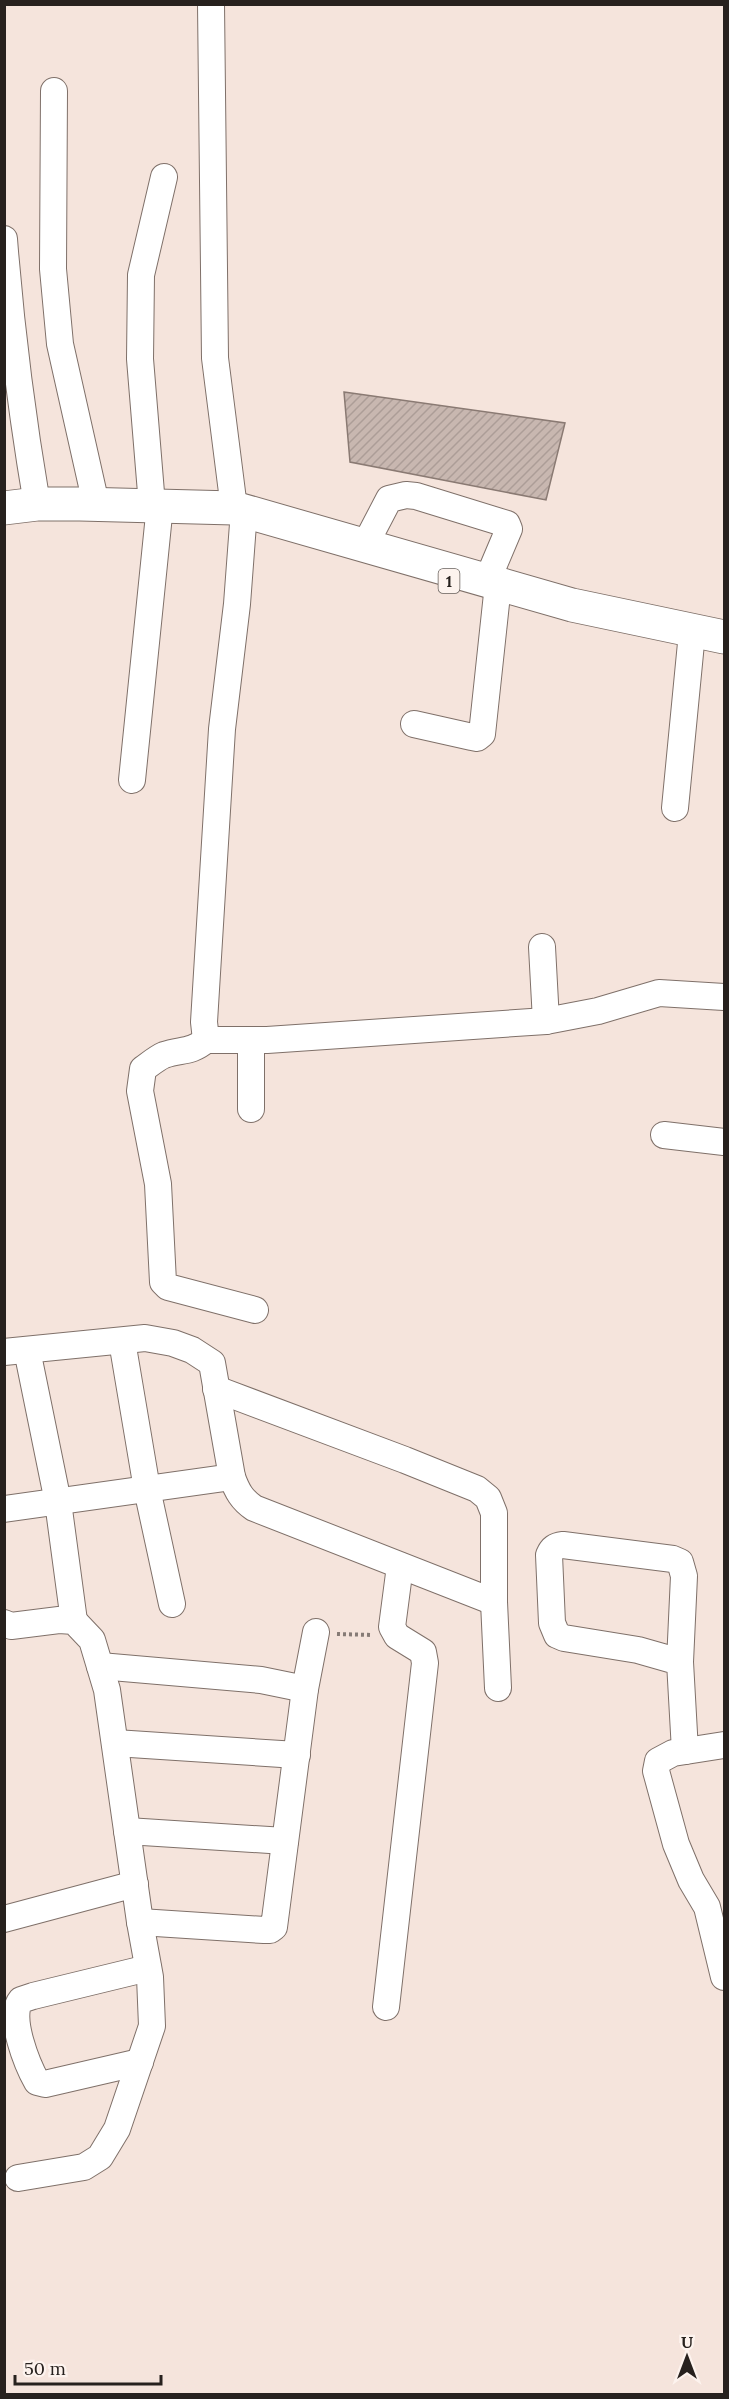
<svg xmlns="http://www.w3.org/2000/svg" width="729" height="2399" font-family="Lora,serif">
<defs>
<pattern id="building-hatch" width="6" height="6" patternUnits="userSpaceOnUse" patternTransform="scale(1.5)"><rect width="6" height="6" fill="#c8b7b0"/><path d="M-1 1l2-2M0 6l6-6M5 7l2-2" fill="none" stroke="#ac9d97"/></pattern>
</defs>
<rect width="100%" height="100%" fill="#f5e4dc"/>
<path fill="url(#building-hatch)" stroke="#8a7a73" stroke-width="1.5" d="M344 392 565 423 546 500 350 462Z"/>
<g fill="none" stroke-linecap="round" stroke-linejoin="round">
<g stroke="#7f7069" stroke-width="28">
<g id="minor">
<path d="M211 4 215 358 234 508"/>
<path d="M54 91 53 269 60 344 96 504"/>
<path d="M4 239C11 329 22 416 37 504"/>
<path d="M152 505 140 359 141 275 164 177"/>
<path d="M243 524 237 604 222 729 204 1022 206 1040H267L546 1021 598 1011 659 993 724 997"/>
<path d="M365 545 389 499 406 495 416 496 507 524 509 529 487 581"/>
<path d="M414 724 472 737 477 738 482 734 497 594"/>
<path d="M132 780 160 505"/>
<path d="M675 808 691 643"/>
<path d="M542 947 546 1021"/>
<path d="M206 1040C191 1053 181 1049 164 1055 157 1058 150 1064 143 1069L140 1091 158 1184 163 1282 168 1287 255 1310"/>
<path d="M251 1040V1109"/>
<path d="M664 1135 724 1142"/>
<path d="M122 1341 147 1489 172 1604"/>
<path d="M27 1350 58 1502 74 1621"/>
<path d="M4 1352 145 1338 173 1343 192 1350 212 1363 232 1477C237 1491 242 1500 254 1508L494 1602"/>
<path d="M216 1389 405 1460 477 1489 488 1498 494 1513V1602L498 1688"/>
<path d="M4 1509 232 1477"/>
<path d="M4 1623 11 1626 59 1620 74 1621 92 1640 107 1690 140 1922 150 1977 152 2026 117 2129 100 2157 84 2167 18 2178"/>
<path d="M680 1662 638 1650 564 1638 557 1635 552 1623 549 1555C552 1548 555 1546 563 1545L673 1559 680 1562 684 1576 680 1662 685 1751"/>
<path d="M100 1666 261 1680 305 1689"/>
<path d="M115 1743 297 1755"/>
<path d="M724 1745 673 1753 658 1761 656 1771 676 1844 691 1880 707 1907 724 1977"/>
<path d="M127 1831 285 1841"/>
<path d="M4 1919 135 1884"/>
<path d="M140 1922 264 1930H270L274 1927 305 1689 316 1632"/>
<path d="M386 2007 425 1663 423 1652 397 1636 392 1627 400 1566"/>
<path d="M140 2062 45 2084 37 2082C28 2066 7 2016 21 2000L33 1996 148 1968"/>
</g>
</g>
<g stroke="#7f7069" stroke-width="35">
<path id="highway" d="M4 508 37 504H80L234 508 572 605 724 637"/>
</g>
<path stroke="#867b76" stroke-width="4" stroke-dasharray="3 3" stroke-linecap="butt" d="M337 1634 372 1635"/>
<use href="#minor" stroke="#fff" stroke-width="26"/>
<use href="#highway" stroke="#fff" stroke-width="33"/>
</g>
<g text-anchor="middle" dominant-baseline="central" stroke-width="4.5" stroke-linejoin="round" paint-order="stroke">
<rect fill="#fdf3ee" stroke="#67605c" stroke-width="1.5" x="438.5" y="569" width="21" height="24" rx="4.5"/>
<g font-size="15" font-weight="bold" fill="#27211e">
<text x="449" y="581">1</text>
</g>
</g>
<rect width="729" height="2399" fill="none" stroke="#27211e" stroke-width="12"/>
<g transform="translate(687 2357)" stroke="#fdf3ee" stroke-width="4.5" paint-order="stroke">
<path d="M0-4.5L10 22L0 15L-10 22Z" fill="#27211e"/>
<text y="-9" font-size="16" font-weight="bold" text-anchor="middle" fill="#27211e">U</text>
</g>
<path d="M15 2375v9h146v-9" fill="none" stroke="#27211e" stroke-width="3"/>
<text x="24" y="2375" font-size="18" fill="#27211e" stroke="#fdf3ee" stroke-width="4.5" paint-order="stroke">50 m</text>
</svg>
